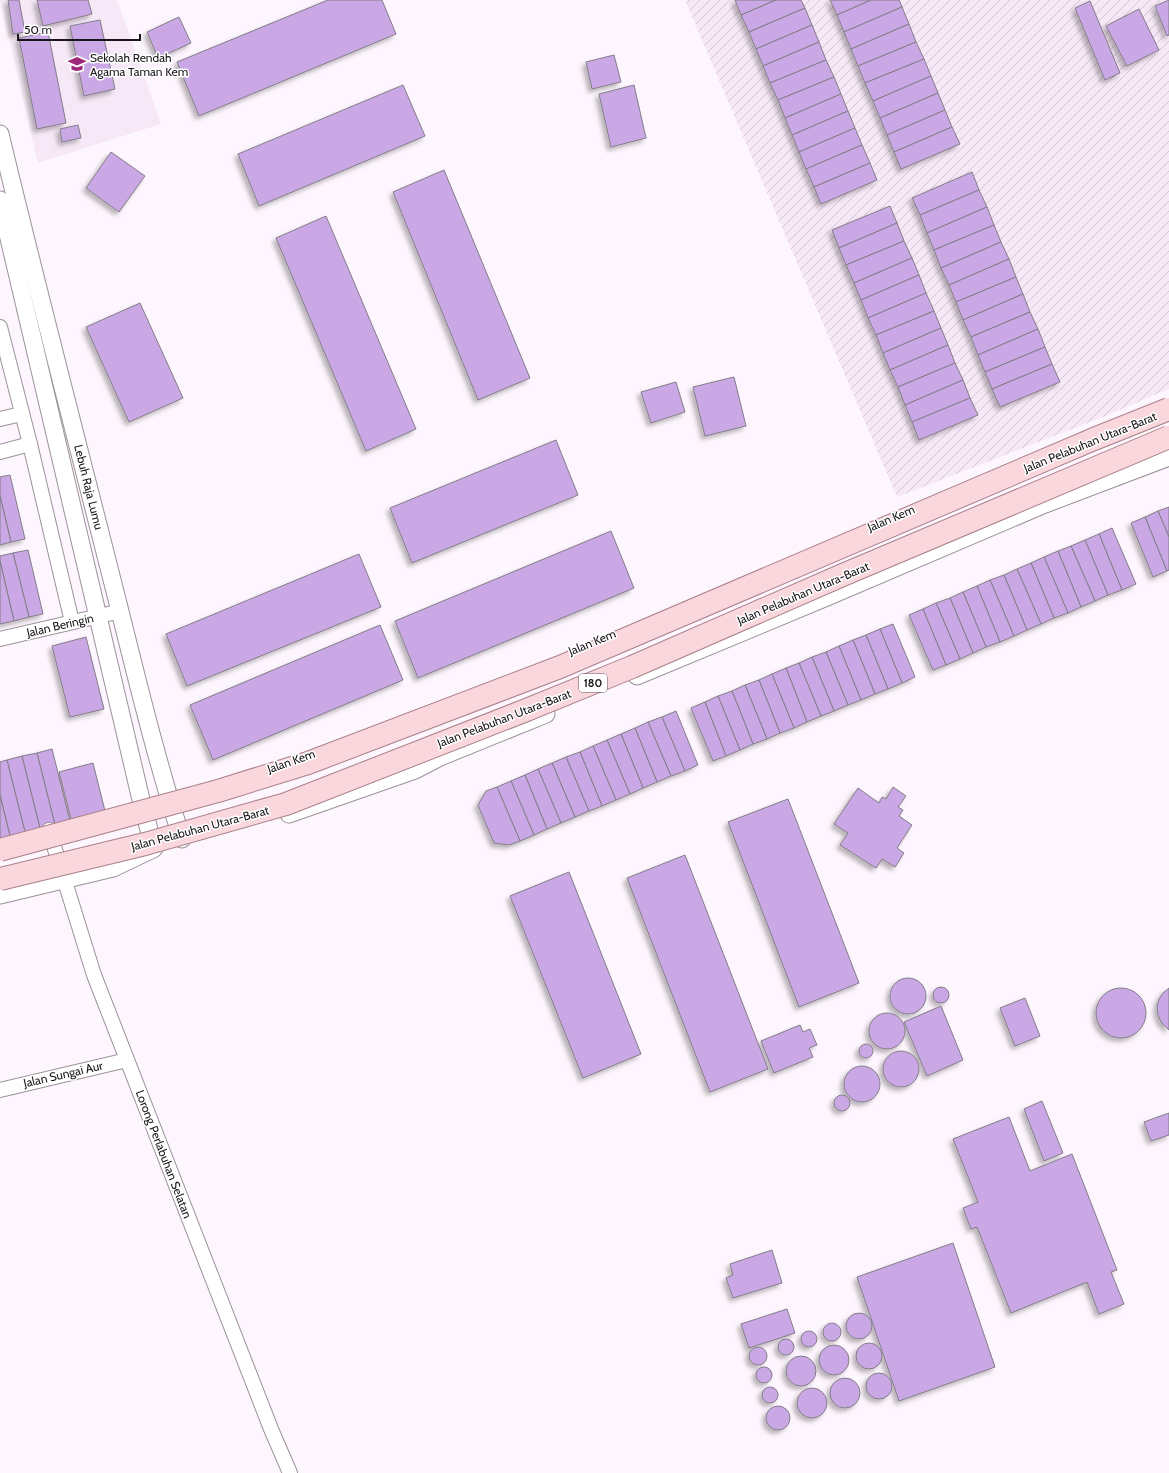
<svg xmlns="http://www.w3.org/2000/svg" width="1169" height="1473" font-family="Cabin,sans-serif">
<defs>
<pattern id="industrial-furrows" width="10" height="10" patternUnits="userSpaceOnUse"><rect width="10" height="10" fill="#f6e8f6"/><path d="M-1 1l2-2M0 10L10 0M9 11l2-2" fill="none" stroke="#d2c6d2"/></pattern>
<filter id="shadow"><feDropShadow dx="-3.5" dy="3.5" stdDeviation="2" flood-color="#0004"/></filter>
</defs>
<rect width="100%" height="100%" fill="#fef6fe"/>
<path fill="#f6e8f6" d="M0 0H117L161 124 38 163Z"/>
<path fill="url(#industrial-furrows)" d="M685 0H1169V389L1103 417 897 497Z"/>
<g fill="#caa8e6" stroke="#827d86" filter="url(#shadow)">
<path d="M8 0H19L25 32 13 34Z"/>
<path d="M37 0H88L92 14 43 26Z"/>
<path d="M328 0H382L396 34 199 116 177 62Z"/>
<path d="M735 0H776L741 15Z"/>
<path d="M776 0H801L805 8 749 32 741 15Z"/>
<path d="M830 0H871L837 15Z"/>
<path d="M871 0H899L902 7 844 32 837 15Z"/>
<path d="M1169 0V35L1167 36 1155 6Z"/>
<path d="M1090 1 1120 73 1105 80 1075 8Z"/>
<path d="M902 7 909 24 851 49 844 32Z"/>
<path d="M805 8 812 25 756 49 749 32Z"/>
<path d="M1139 9 1159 50 1127 66 1106 26Z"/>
<path d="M179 17 191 43 158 58 147 32Z"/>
<path d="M100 20 115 89 84 96 70 26Z"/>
<path d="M909 24 916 42 858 66 851 49Z"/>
<path d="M812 25 819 42 763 66 756 49Z"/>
<path d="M48 32 66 123 37 129 19 38Z"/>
<path d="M819 42 826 60 770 83 763 66Z"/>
<path d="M916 42 924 59 865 83 858 66Z"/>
<path d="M614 55 621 82 592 89 586 62Z"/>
<path d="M924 59 931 76 873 101 865 83Z"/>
<path d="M826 60 834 77 778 100 770 83Z"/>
<path d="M931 76 938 93 880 118 873 101Z"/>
<path d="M834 77 841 94 785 118 778 100Z"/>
<path d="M403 85 425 136 259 206 238 154Z"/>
<path d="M634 85 646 138 611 147 599 94Z"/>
<path d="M938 93 945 110 887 135 880 118Z"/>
<path d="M841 94 848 111 792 135 785 118Z"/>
<path d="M945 110 952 127 894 152 887 135Z"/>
<path d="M848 111 855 128 799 152 792 135Z"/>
<path d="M78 125 81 138 62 142 60 129Z"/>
<path d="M952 127 960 144 901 169 894 152Z"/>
<path d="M855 128 862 145 806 169 799 152Z"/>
<path d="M862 145 870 163 814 187 806 169Z"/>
<path d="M111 152 145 176 119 212 86 188Z"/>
<path d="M870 163 877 180 821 204 814 187Z"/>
<path d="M444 170 530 378 478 400 393 192Z"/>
<path d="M972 172 979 190 920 215 912 198Z"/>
<path d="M979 190 987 207 927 233 920 215Z"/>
<path d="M890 206 897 223 839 248 832 230Z"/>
<path d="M987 207 994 225 934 250 927 233Z"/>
<path d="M326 216 416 429 366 451 276 238Z"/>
<path d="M897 223 904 241 846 265 839 248Z"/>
<path d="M994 225 1001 242 941 268 934 250Z"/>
<path d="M904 241 912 258 854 283 846 265Z"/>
<path d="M1001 242 1009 259 949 285 941 268Z"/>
<path d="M912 258 919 275 861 300 854 283Z"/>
<path d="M1009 259 1016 277 956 302 949 285Z"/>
<path d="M919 275 926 293 868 318 861 300Z"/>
<path d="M1016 277 1023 294 963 320 956 302Z"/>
<path d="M926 293 934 311 876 335 868 318Z"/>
<path d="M1023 294 1030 312 971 337 963 320Z"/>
<path d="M140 303 183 398 129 422 86 327Z"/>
<path d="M934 311 941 328 883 353 876 335Z"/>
<path d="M1030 312 1038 329 978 355 971 337Z"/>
<path d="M941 328 948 345 890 370 883 353Z"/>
<path d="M1038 329 1045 347 985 372 978 355Z"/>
<path d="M948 345 955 363 898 387 890 370Z"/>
<path d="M1045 347 1052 364 992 389 985 372Z"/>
<path d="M955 363 963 380 905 405 898 387Z"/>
<path d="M1052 364 1060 382 1000 407 992 389Z"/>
<path d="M734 377 746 426 705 436 693 387Z"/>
<path d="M963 380 970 398 912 422 905 405Z"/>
<path d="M676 382 685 412 651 423 641 392Z"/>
<path d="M970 398 978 415 919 440 912 422Z"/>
<path d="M556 440 578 495 412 563 390 508Z"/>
<path d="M10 475 25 539 11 542 0 496V477Z"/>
<path d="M0 496 11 542 0 545Z"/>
<path d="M1169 507V537L1158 511Z"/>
<path d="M1158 511 1169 537V570L1167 571 1145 517Z"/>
<path d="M1145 517 1167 571 1153 577 1131 523Z"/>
<path d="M1112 528 1136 584 1122 590 1099 534Z"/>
<path d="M611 531 634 588 418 678 395 621Z"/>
<path d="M1099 534 1122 590 1108 595 1085 540Z"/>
<path d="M1085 540 1108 595 1095 601 1071 546Z"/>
<path d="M1071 546 1095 601 1081 607 1058 551Z"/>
<path d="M28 550 43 614 29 617 13 553Z"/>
<path d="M1058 551 1081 607 1068 613 1044 557Z"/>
<path d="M13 553 29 617 14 621 0 561V556Z"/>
<path d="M359 554 381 607 187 686 166 634Z"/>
<path d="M1044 557 1068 613 1054 618 1031 563Z"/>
<path d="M0 561 14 621 0 624Z"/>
<path d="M1031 563 1054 618 1041 624 1017 569Z"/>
<path d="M1017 569 1041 624 1027 630 1004 575Z"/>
<path d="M1004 575 1027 630 1014 636 990 580Z"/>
<path d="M990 580 1014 636 1000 642 977 586Z"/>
<path d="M977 586 1000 642 986 647 963 592Z"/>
<path d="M963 592 986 647 973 653 950 598Z"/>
<path d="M950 598 973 653 960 659 936 603Z"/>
<path d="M936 603 960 659 946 665 923 609Z"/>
<path d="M923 609 946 665 933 670 909 615Z"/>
<path d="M893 624 915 677 902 683 880 629Z"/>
<path d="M380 625 403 680 213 760 190 705Z"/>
<path d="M880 629 902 683 888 689 866 635Z"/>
<path d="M866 635 888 689 875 694 853 640Z"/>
<path d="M86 637 104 709 70 717 52 646Z"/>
<path d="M853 640 875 694 861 700 839 646Z"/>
<path d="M839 646 861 700 848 705 826 652Z"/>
<path d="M826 652 848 705 834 711 812 657Z"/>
<path d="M812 657 834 711 821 716 799 663Z"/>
<path d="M799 663 821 716 807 722 786 668Z"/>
<path d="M786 668 807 722 794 728 772 674Z"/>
<path d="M772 674 794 728 780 733 759 680Z"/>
<path d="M759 680 780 733 767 739 745 685Z"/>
<path d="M745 685 767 739 753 744 732 691Z"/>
<path d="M732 691 753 744 740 750 718 696Z"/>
<path d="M718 696 740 750 726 756 705 702Z"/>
<path d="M705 702 726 756 713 761 691 708Z"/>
<path d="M676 711 698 765 685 771 662 717Z"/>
<path d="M662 717 685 771 671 776 648 722Z"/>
<path d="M648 722 671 776 657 782 635 728Z"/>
<path d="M635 728 657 782 643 788 621 734Z"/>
<path d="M621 734 643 788 630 794 607 740Z"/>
<path d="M607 740 630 794 616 800 593 746Z"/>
<path d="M593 746 616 800 602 806 580 752Z"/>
<path d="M52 749 70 821 55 825 37 753Z"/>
<path d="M580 752 602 806 589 811 566 757Z"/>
<path d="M37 753 55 825 40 828 22 756Z"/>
<path d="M22 756 40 828 25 832 7 760Z"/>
<path d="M566 757 589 811 575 817 552 763Z"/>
<path d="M7 760 25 832 10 836 0 795V762Z"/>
<path d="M93 763 105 811 71 819 59 772Z"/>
<path d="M552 763 575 817 561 823 538 769Z"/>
<path d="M538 769 561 823 547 829 525 775Z"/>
<path d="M525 775 547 829 534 835 511 781Z"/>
<path d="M511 781 534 835 520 841 497 787Z"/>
<path d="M497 787 520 841 509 845 494 843 478 805 486 791Z"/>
<path d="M893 787 906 796 898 807 903 810 899 816 912 825 897 848 904 853 895 867 882 859 876 868 840 845 848 833 834 824 858 788 879 803 882 797 886 799Z"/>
<path d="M0 795 10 836 0 839Z"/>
<path d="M788 799 859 983 799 1007 728 822Z"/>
<path d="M685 855 768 1069 710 1092 627 878Z"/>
<path d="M569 872 641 1054 583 1078 510 896Z"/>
<circle cx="908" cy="996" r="18"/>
<circle cx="941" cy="995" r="8"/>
<circle cx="1121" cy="1013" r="25"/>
<path d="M1169 988V1030L1161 1022 1158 1015 1157 1007 1159 999 1163 993Z"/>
<path d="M1025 998 1040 1036 1015 1046 1000 1008Z"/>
<path d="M941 1006 963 1060 927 1076 904 1022Z"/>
<circle cx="887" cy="1031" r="18"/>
<path d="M800 1025 803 1032 810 1029 817 1045 809 1048 813 1057 774 1073 761 1041Z"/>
<circle cx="866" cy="1051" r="7"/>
<circle cx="901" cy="1069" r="18"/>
<circle cx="862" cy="1084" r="18"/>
<circle cx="842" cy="1103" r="8"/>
<path d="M1042 1101 1063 1153 1044 1161 1024 1109Z"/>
<path d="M1169 1113V1135L1151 1141 1144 1122Z"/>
<path d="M1009 1117 1030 1171 1072 1154 1117 1270 1111 1272 1124 1304 1099 1314 1087 1282 1011 1313 977 1227 971 1229 963 1208 978 1202 953 1139Z"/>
<path d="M953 1243 995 1367 899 1401 857 1277Z"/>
<path d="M772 1250 782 1283 733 1298 726 1278 733 1275 730 1264Z"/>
<path d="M787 1309 795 1333 749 1348 741 1324Z"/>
<circle cx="859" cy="1326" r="13"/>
<circle cx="832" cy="1332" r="9"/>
<circle cx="809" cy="1339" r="8"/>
<circle cx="786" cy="1347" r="8"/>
<circle cx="869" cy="1356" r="13"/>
<circle cx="834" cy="1360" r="15"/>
<circle cx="758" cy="1356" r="9"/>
<circle cx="801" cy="1371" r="15"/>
<circle cx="764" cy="1375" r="8"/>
<circle cx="879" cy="1386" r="13"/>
<circle cx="845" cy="1393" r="15"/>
<circle cx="770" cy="1395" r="8"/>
<circle cx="812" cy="1403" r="15"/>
<circle cx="778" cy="1418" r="12"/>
</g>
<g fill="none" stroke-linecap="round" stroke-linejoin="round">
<g stroke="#9a9299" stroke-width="16">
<g id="minor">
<path d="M0 327 30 444 72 622"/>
<path d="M0 419 22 414"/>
<path d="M0 452 30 444"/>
<path d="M0 639 121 611"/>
<path d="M49 830 94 975 271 1429 290 1473"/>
<path d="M0 1090 127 1060"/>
</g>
</g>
<g stroke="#9a9299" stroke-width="19">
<g id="tertiary">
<path d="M0 134C34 276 71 418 107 560 131 653 152 747 182 839"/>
<path d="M0 200 142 804 154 848"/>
<path d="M637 676 827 597 1045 504 1169 457"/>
<path d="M289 814 415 770 440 757 546 714"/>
<path d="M0 895 113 868 153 849"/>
</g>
</g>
<use href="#minor" stroke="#fff" stroke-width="14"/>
<use href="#tertiary" stroke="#fff" stroke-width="17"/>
<g stroke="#a98189" stroke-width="24" stroke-linecap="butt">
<g id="primary-bridge">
<path d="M0 850 218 791 308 763 560 667 1094 439 1169 409"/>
<path d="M0 879 145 844 286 804 524 711 632 667 845 574 1169 437"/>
</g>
</g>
<use href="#primary-bridge" stroke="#fad6dd" stroke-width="22"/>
</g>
<defs>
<g id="school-bare" transform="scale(1.38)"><path d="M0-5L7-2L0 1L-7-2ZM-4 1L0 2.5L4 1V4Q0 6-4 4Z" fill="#a0267c" stroke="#fff" stroke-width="2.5" paint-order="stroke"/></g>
</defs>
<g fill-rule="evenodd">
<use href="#school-bare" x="77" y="64"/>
</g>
<g text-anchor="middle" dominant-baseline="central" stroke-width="3" stroke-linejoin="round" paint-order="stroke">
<rect fill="#fff" stroke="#5e5c5e" stroke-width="1" x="579" y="674" width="28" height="18" rx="3"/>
<g font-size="11" font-weight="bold" fill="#191619">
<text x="593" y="683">180</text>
</g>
<g font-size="12" fill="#191619" stroke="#fff" text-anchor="start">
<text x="90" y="57">Sekolah Rendah<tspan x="90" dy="14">Agama Taman Kem</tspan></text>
</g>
<g font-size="12" fill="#191619" stroke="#fff">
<text transform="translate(1090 442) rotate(-22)">Jalan Pelabuhan Utara-Barat</text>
<text transform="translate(89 487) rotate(76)">Lebuh Raja Lumu</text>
<text transform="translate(891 518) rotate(-23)">Jalan Kem</text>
<text transform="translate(803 593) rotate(-23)">Jalan Pelabuhan Utara-Barat</text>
<text transform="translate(60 625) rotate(-13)">Jalan Beringin</text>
<text transform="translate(592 642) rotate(-22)">Jalan Kem</text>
<text transform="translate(504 718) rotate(-21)">Jalan Pelabuhan Utara-Barat</text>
<text transform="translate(291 761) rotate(-19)">Jalan Kem</text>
<text transform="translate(200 828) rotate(-15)">Jalan Pelabuhan Utara-Barat</text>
<text transform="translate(63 1074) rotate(-13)">Jalan Sungai Aur</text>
<text transform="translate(164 1154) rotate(69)">Lorong Perlabuhan Selatan</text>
</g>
</g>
<path d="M18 34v6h122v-6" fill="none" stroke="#191619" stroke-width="2"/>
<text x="24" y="34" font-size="12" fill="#191619" stroke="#ffffff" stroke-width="3" paint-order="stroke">50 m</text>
</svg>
